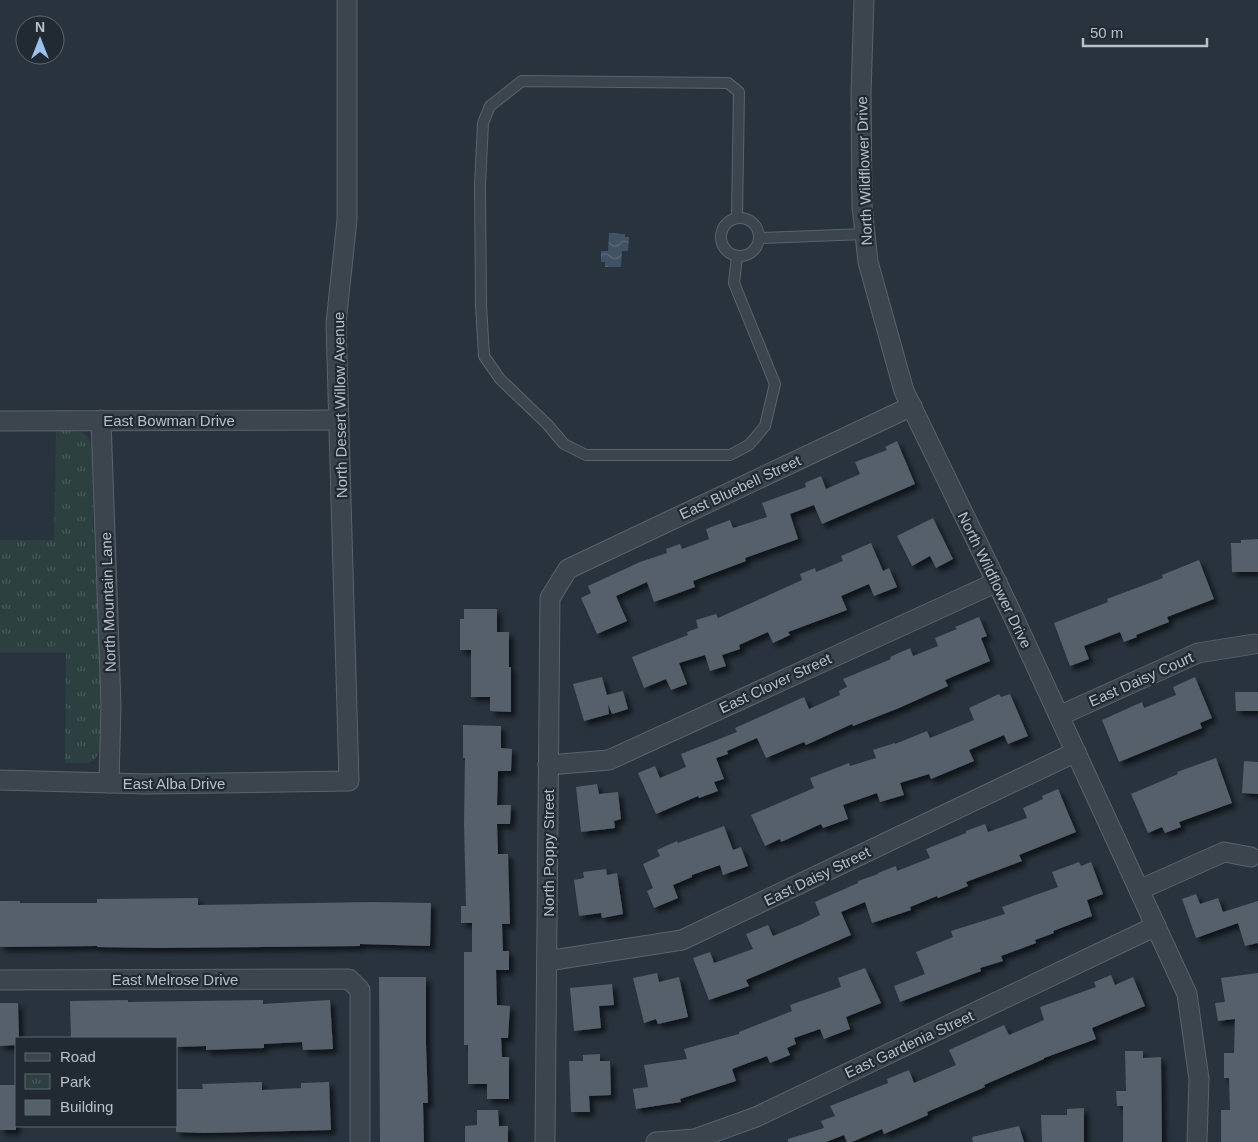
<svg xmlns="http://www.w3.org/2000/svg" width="1258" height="1142" font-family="Helvetica,sans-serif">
<defs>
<pattern id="park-tufts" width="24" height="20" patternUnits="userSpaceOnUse" patternTransform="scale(1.25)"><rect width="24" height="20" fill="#2b403f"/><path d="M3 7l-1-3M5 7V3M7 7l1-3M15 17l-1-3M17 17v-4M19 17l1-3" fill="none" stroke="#485a59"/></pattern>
<pattern id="water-waves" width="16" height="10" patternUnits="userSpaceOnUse" patternTransform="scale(1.25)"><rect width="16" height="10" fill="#405364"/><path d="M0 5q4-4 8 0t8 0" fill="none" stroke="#5a6a79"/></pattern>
<filter id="shadow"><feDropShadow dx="4.5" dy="4.5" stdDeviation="2.5" flood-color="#0009"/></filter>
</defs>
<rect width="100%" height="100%" fill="#28333d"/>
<path fill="url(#park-tufts)" d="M56 431C74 431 84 427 92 445L93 523 102 693 100 750 95 759 89 763H65L66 653H0V540H54Z"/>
<path fill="url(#water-waves)" d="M609 233 625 234V237H629L628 251H622L621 267H605V262H601V251H608Z"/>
<g fill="#54606a" filter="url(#shadow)">
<path d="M897 441 915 484 822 524 814 505 790 514 798 539 745 558 746 561 693 581 695 587 654 602 647 582 616 596 627 621 597 634 581 598 591 593 588 586 640 562 667 553 666 549 680 544 682 549 709 539 706 529 730 520 733 528 767 517 762 503 806 487 805 483 821 476 826 489 860 474 855 462 887 450 885 447Z"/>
<path d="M933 518 953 559 936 568 930 556 912 566 897 536Z"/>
<path d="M1258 539V572H1232L1231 543H1241V540Z"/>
<path d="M871 543 883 571 889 568 897 587 874 596 869 584 841 596 847 610 788 632 790 635 773 643 768 632 739 645 740 649 722 655 726 666 710 671 705 655 679 663 687 684 671 690 666 679 644 688 632 657 688 635 687 632 698 628 696 620 716 614 718 618 802 580 800 574 815 568 816 572 843 561 841 556Z"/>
<path d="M1199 560 1214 599 1167 617 1169 622 1136 635 1137 637 1124 642 1120 632 1084 646 1089 659 1070 666 1054 623 1108 602 1107 599 1163 578 1162 575Z"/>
<path d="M464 609H497V632H509V667H511V712L490 711V697H471V650H460V619H464Z"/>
<path d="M979 617 987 636 981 638 990 661 945 680 948 686 899 708 853 726 852 724 806 745 804 742 766 758 757 738 727 751 728 754 716 758 724 779 714 782 718 791 699 798 698 796 656 814 638 773 655 766 660 778 686 767 681 754 737 732 735 728 804 697 809 709 840 695 839 691 847 687 843 679 891 659 890 657 910 648 913 656 938 646 935 638 957 629 955 627Z"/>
<path d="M602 677 607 695 623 691 628 709 612 714 608 704 609 714 584 721 573 684Z"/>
<path d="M1195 677 1212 718 1200 723 1202 728 1119 762 1102 720 1142 702 1144 708 1176 695 1173 687Z"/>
<path d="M1235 692H1258V711H1236Z"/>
<path d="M999 694 1001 697 1010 694 1028 736 1008 744 1004 735 969 750 974 761 931 779 929 774 900 783 904 795 880 802 877 793 843 805 848 819 823 828 821 824 781 842 780 839 765 846 751 815 814 788 810 778 849 763 850 766 876 758 873 750 895 743V744L927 731 930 738 974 720 969 708Z"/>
<path d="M463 725 501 726V748L512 749 511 771H498L497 805H511L510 824H497L498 854H508L510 924H502L503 951H509V970H496L497 1005 510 1006 508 1038H501L502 1057H509V1099H487V1084H468V1045H464V952H472V923H461V906H466L464 824 465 758H463Z"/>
<path d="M1216 758 1232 803 1179 822 1181 827 1165 833 1162 827 1148 833 1131 794 1178 774 1177 772Z"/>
<path d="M1244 761 1258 762V794L1242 793Z"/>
<path d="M597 784 599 794 618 792 621 819 614 821 615 828 581 832 576 787Z"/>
<path d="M1058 789 1076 832 1019 855 1022 861 966 882 968 886 938 898 937 896 910 907 911 910 872 923 865 902 841 912 851 935 746 980 749 986 709 1000 693 958 710 952 714 963 753 949 746 934 768 925 773 936 802 924 820 915 815 902 858 883V881L878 874V873L896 866 897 871 930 858 926 849 966 833V831L985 824 988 832 1027 818 1023 808 1043 799 1042 796Z"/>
<path d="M724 826 733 850 741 847 748 866 723 875 720 865 692 875V877L673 885 678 898 654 908 647 891 653 888 643 864 660 856 657 850 677 841 678 843Z"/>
<path d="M1079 862 1081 866 1091 862 1103 894 1087 900 1092 916 1053 931 1054 933 1035 940 1036 943 1001 956 1003 961 980 968 981 971 900 1002 894 986 925 974 916 952 953 937 951 931 1005 914 1002 907 1058 887 1052 872Z"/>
<path d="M606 869 607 875 617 873 623 914 602 918 601 913 579 916 574 880 584 878 583 872Z"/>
<path d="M1196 894 1200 904 1218 898 1223 912 1258 901V943L1245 946 1238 923 1196 938 1182 899Z"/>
<path d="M198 898V905L373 902 431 903 430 946 360 944V946L157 948 97 947V946L0 947V901H20V903H97V899Z"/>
<path d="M865 968 881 1003 846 1017 850 1029 824 1039 820 1029 794 1038 796 1044 787 1048 790 1055 770 1063 767 1056 732 1069 736 1081 680 1099 681 1102 636 1109 633 1089 648 1087 644 1065 687 1059 684 1049 739 1034V1032L792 1011 790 1005 841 987 838 978Z"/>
<path d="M657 973 659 982 679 977 688 1017 658 1024 656 1019 644 1023 633 978Z"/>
<path d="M1258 973V1142H1221V1110H1230L1229 1078H1224V1053H1234L1235 1019 1218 1021 1215 1003 1225 1002 1221 978Z"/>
<path d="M1111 975 1115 985 1133 977 1145 1006 1092 1028 1096 1039 1044 1058V1059L984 1085 985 1087 927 1112 928 1115 884 1134 882 1129 852 1142H847L844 1135 826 1142H788V1139L824 1128 821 1121 835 1116 830 1106 888 1083 887 1079 909 1070 914 1083 956 1065 949 1050 1004 1025 1009 1035 1044 1020 1040 1007 1096 987 1094 982Z"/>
<path d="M379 977H426V1045L428 1103H423L424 1142H380Z"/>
<path d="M612 984 614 1005 599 1006 601 1028 574 1031 570 988Z"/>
<path d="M128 1000V1002L263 1000V1004L330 1000 333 1049 303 1050 302 1042 264 1044V1048L206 1050V1046L176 1047V1038H71L70 1001Z"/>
<path d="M0 1003H18L19 1038H16V1045L0 1046Z"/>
<path d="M1125 1051H1143V1058L1161 1057 1162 1142H1123V1106H1117L1116 1091H1126Z"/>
<path d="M600 1054V1061H610L611 1095 589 1096 590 1112H571L569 1061H583V1055Z"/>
<path d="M262 1082V1090L301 1088V1083L329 1082 331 1130 204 1133 176 1132V1089H203L202 1084Z"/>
<path d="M0 1085H15L16 1130H0Z"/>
<path d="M1084 1108V1142H1042L1041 1115H1067V1109Z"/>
<path d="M477 1110H498L499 1126H508V1142H465V1126L477 1125Z"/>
<path d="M1019 1126 1024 1142H973L972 1137Z"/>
</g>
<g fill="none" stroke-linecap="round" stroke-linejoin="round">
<g stroke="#5a636b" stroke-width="12">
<g id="service">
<circle cx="740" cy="237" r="19"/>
<path d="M759 238 865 234"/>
<path d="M737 256 734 283 775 384 765 426 749 445 730 455H586L564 444 547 424 500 379 484 356 481 305 480 185 483 123 490 106 522 81 728 83 739 92 737 218"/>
</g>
</g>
<g stroke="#5a636b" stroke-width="21">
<g id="minor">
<path d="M864 0 861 94 862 206 868 262 904 391 1013 616 1187 994 1199 1079 1197 1142"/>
<path d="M101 420 111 705 109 783"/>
<path d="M0 421 339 420"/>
<path d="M1059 716 1198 653 1254 644"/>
<path d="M548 765 609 760 997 582"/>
<path d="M0 780 148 784 349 781 336 323 347 220V0"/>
<path d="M1139 890 1224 852 1251 857"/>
<path d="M547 961 682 940 1076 752"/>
<path d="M0 980 349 979 360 990V1142"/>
<path d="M545 1142 550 598 568 569 912 406"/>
<path d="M656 1142 695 1139 756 1117 1156 926"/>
</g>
</g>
<use href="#service" stroke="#3c454d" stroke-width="10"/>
<use href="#minor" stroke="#3c454d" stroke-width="19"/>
</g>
<g text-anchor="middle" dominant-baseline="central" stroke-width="4.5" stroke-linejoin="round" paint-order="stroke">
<g font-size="15" fill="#b8c0c8" stroke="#212a33">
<text transform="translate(864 171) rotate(-92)">North Wildflower Drive</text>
<text transform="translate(340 405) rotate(-91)">North Desert Willow Avenue</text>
<text x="169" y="420">East Bowman Drive</text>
<text transform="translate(740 487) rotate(-25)">East Bluebell Street</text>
<text transform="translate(995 580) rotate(64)">North Wildflower Drive</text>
<text transform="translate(108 602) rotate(-92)">North Mountain Lane</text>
<text transform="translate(1141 679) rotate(-24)">East Daisy Court</text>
<text transform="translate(775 683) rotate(-25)">East Clover Street</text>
<text x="174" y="783">East Alba Drive</text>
<text transform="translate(548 853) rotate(-90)">North Poppy Street</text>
<text transform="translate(817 876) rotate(-26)">East Daisy Street</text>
<text x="175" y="979">East Melrose Drive</text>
<text transform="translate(909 1044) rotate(-25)">East Gardenia Street</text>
</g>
</g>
<rect x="15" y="1037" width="162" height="90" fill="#212a33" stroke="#5d666f"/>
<rect x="25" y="1053" width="25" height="8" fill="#3c454d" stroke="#5d666f"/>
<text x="60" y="1062" font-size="15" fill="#b8c0c8">Road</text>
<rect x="25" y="1074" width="25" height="15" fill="url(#park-tufts)" stroke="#5d666f"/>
<text x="60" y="1087" font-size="15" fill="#b8c0c8">Park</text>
<rect x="25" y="1100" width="25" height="15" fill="#54606a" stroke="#5d666f"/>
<text x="60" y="1112" font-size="15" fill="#b8c0c8">Building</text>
<g transform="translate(40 40)"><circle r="24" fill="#212a33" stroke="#5d666f"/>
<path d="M0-4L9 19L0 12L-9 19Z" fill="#9ac2ec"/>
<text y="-8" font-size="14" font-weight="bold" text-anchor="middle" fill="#b8c0c8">N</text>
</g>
<path d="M1083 38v8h124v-8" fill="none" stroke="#b8c0c8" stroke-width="2.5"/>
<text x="1090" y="38" font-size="15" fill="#b8c0c8" stroke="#212a33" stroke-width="4" paint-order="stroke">50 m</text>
</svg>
